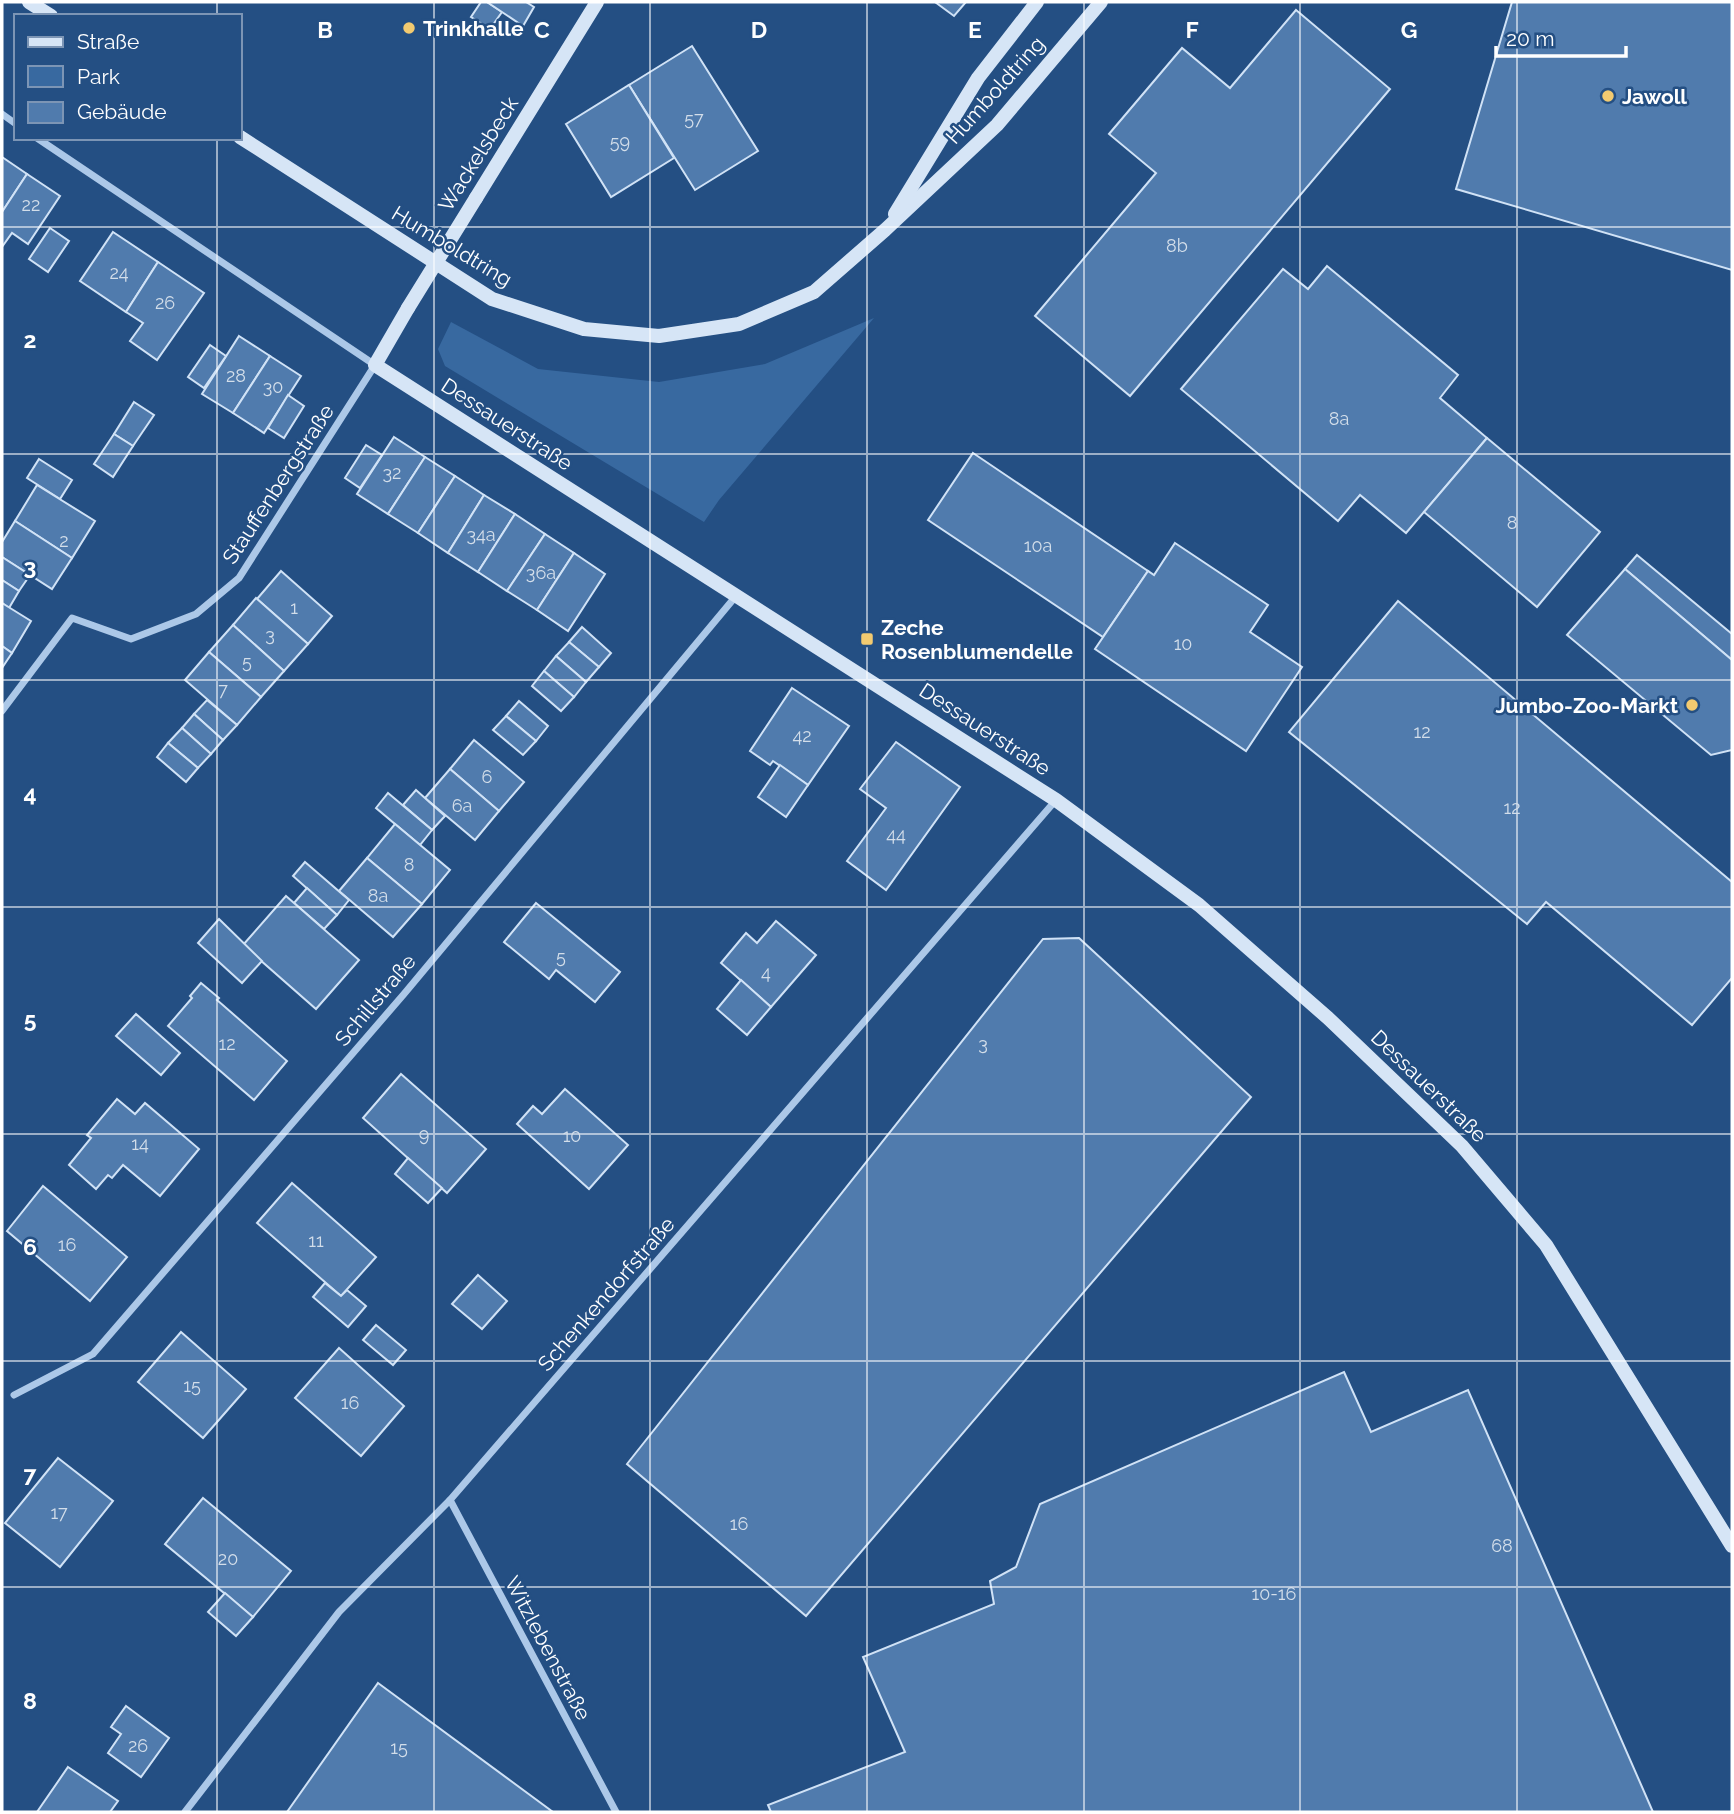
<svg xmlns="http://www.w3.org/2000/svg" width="1734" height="1814" font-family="Raleway,sans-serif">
<rect width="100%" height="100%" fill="#244f83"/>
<path fill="#3869a0" d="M874 318 719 500 704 522 445 366 438 349 451 322 538 369 659 382 765 364Z"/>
<g fill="#507bad" stroke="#d0e2f6" stroke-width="2">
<path d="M481 2H487L502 12 490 29 471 17Z"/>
<path d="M487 2H526L534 7 523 26Z"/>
<path d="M935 2H966L954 16Z"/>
<path d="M1512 2H1732V270L1456 189Z"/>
<path d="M1296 10 1390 89 1130 396 1035 316 1156 173 1109 134 1182 48 1230 88Z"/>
<path d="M692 46 758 151 695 190 629 85Z"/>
<path d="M629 85 674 158 611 197 566 124Z"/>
<path d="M2 157 27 174 2 212Z"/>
<path d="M27 174 60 196 28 244 12 233 2 247V212Z"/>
<path d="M50 228 69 241 48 272 29 259Z"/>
<path d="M113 232 158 262 126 312 80 281Z"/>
<path d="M158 262 204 293 157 360 130 341 143 323 126 312Z"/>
<path d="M1327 266 1458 375 1440 398 1487 438 1406 533 1360 495 1338 521 1181 389 1283 269 1308 289Z"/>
<path d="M239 336 270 356 233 413 202 394Z"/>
<path d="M210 345 226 356 204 388 188 377Z"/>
<path d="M270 356 301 376 264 433 233 413Z"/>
<path d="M288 395 304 406 284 438 268 428Z"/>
<path d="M134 402 154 415 133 446 114 434Z"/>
<path d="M114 434 133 446 113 477 94 464Z"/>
<path d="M394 437 425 457 388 514 357 494Z"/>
<path d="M1487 438 1600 532 1537 607 1424 512Z"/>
<path d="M366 445 382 455 360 488 345 478Z"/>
<path d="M973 453 1148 571 1103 637 928 520Z"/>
<path d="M425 457 455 476 418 533 388 514Z"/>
<path d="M39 459 72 480 60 499 27 478Z"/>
<path d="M455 476 484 495 448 553 418 533Z"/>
<path d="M37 485 95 521 72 558 15 521Z"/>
<path d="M484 495 515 514 478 572 448 553Z"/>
<path d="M515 514 545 534 507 591 478 572Z"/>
<path d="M15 521 72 558 52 589 2 557V542Z"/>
<path d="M545 534 574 553 537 610 507 591Z"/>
<path d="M1175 543 1268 605 1250 632 1302 667 1246 751 1095 649 1148 571 1154 575Z"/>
<path d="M574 553 605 574 568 631 537 610Z"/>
<path d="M1637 555 1732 634V660L1625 569Z"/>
<path d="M2 557 30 575 19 591 2 580Z"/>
<path d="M1625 569 1732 660V750L1711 755 1567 635Z"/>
<path d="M281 571 332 616 308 644 257 599Z"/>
<path d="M2 580 19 591 9 608 2 603Z"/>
<path d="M256 598 308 644 284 671 233 625Z"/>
<path d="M1398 601 1732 882V978L1692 1025 1546 902 1527 924 1289 732Z"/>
<path d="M2 603 31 621 12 653 2 646Z"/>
<path d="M233 625 284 671 261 697 209 652Z"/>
<path d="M582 627 611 653 599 667 569 642Z"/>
<path d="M569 642 599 667 586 682 556 656Z"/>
<path d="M2 646 12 653 2 668Z"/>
<path d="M209 652 261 697 237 725 185 680Z"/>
<path d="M556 656 586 682 574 697 544 671Z"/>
<path d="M544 671 574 697 561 711 532 686Z"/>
<path d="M792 688 849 726 808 785 773 761 770 765 750 751Z"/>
<path d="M207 700 237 725 223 740 194 714Z"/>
<path d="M519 701 548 726 536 741 506 716Z"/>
<path d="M194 714 223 740 211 754 182 728Z"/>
<path d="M506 716 536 741 523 755 493 730Z"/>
<path d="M182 728 211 754 198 768 168 743Z"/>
<path d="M474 740 524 782 499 811 450 769Z"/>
<path d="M896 742 960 787 886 890 847 861 886 808 860 789Z"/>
<path d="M168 743 198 768 186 782 157 757Z"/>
<path d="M780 765 808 785 786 817 758 797Z"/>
<path d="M450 769 499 811 475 840 425 798Z"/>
<path d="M416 790 445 816 432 830 403 805Z"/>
<path d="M388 793 432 830 420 845 376 808Z"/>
<path d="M395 824 450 870 422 904 367 858Z"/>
<path d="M367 858 422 904 393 937 339 891Z"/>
<path d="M305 862 349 900 337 915 293 876Z"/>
<path d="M307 888 337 915 324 929 294 903Z"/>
<path d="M286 896 359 960 316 1009 243 945Z"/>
<path d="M536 903 620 972 595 1002 556 970 549 979 504 942Z"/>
<path d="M219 919 262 961 242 983 198 943Z"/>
<path d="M776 921 816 955 771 1007 721 963 746 933 757 943Z"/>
<path d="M1079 938 1251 1097 806 1616 627 1464 1043 939Z"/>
<path d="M741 980 771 1007 747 1035 717 1009Z"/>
<path d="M201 983 219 998 217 1000 287 1061 254 1100 168 1026 192 998 190 996Z"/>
<path d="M136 1014 180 1053 161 1075 116 1036Z"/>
<path d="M401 1074 486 1149 447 1193 363 1118Z"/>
<path d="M565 1089 628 1145 589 1189 517 1124 533 1106 542 1114Z"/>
<path d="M117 1099 135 1114 145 1103 199 1149 160 1196 123 1165 112 1178 108 1175 96 1189 69 1165 91 1138 87 1135Z"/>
<path d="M408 1158 442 1188 428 1203 395 1174Z"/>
<path d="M292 1183 376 1257 341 1296 257 1223Z"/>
<path d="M43 1186 127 1257 90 1301 7 1231Z"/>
<path d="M478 1275 507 1301 482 1329 452 1304Z"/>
<path d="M325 1283 341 1296 347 1290 366 1306 348 1327 313 1297Z"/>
<path d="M376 1325 406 1350 393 1365 363 1340Z"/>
<path d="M181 1332 246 1389 203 1438 138 1382Z"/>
<path d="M339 1348 404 1406 361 1456 295 1398Z"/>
<path d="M1344 1372 1371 1432 1468 1390 1653 1812H771L768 1805 905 1752 863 1657 994 1604 990 1581 1016 1567 1040 1504Z"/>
<path d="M58 1458 113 1501 60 1567 5 1523Z"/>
<path d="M203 1498 291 1571 253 1617 165 1544Z"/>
<path d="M225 1593 253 1617 236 1636 208 1612Z"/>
<path d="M378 1683 553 1812H287Z"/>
<path d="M126 1706 169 1738 141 1777 108 1753 121 1734 111 1727Z"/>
<path d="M68 1767 118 1801 110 1812H37Z"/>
</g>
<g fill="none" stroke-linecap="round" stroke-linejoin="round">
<g stroke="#acc8e8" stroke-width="7">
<path d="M2 114 16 124"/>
<path d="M2 711 72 618 131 639 196 614 239 578 375 365 37 138"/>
<path d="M14 1395 93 1354 404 994 736 596"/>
<path d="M450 1500 616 1812"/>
<path d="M185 1812 339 1612 450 1500 1056 800"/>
</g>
<g stroke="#d6e5f6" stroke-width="14">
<path d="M29 2 51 16"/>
<path d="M240 137 492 299 584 329 659 336 739 324 814 292 885 230 997 125 1101 2"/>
<path d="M476 198 597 2"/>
<path d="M895 214 978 78 1037 2"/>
<path d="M408 308 375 365 1056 800 1199 905 1328 1018 1462 1146 1546 1245 1732 1546"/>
</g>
<path stroke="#d6e5f6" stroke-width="14" d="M408 308 476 198"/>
</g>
<path fill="none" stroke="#fff" stroke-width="2" stroke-opacity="0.55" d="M217 2V16M434 2V1812M650 2V1812M867 2V1812M1084 2V1812M1300 2V1812M1517 2V1812M217 138V1812M2 227H1732M2 454H1732M2 680H1732M2 907H1732M2 1134H1732M2 1361H1732M2 1587H1732"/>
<g fill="#f2ca70" stroke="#244f83" stroke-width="2.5">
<circle cx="409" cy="28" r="7"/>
<circle cx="1608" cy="96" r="7"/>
<rect x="860" y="632" width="14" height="14" rx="3.5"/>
<circle cx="1692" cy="705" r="7"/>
</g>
<g text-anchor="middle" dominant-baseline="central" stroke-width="5" stroke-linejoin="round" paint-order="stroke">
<g font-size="18" fill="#d3deea">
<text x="694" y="118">57</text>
<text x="620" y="141">59</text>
<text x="31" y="204">22</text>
<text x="1177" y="245">8b</text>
<text x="119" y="272">24</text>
<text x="165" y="302">26</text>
<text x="236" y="375">28</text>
<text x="273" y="386">30</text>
<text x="1339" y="418">8a</text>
<text x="392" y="472">32</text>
<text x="1512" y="522">8</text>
<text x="481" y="534">34a</text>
<text x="64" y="540">2</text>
<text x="1038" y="545">10a</text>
<text x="541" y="572">36a</text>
<text x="294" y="607">1</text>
<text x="270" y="634">3</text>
<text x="1183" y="643">10</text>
<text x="247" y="661">5</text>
<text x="223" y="689">7</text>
<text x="1422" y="731">12</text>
<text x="802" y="735">42</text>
<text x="487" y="776">6</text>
<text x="462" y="805">6a</text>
<text x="1512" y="807">12</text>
<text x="896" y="834">44</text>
<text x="409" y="864">8</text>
<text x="378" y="895">8a</text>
<text x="561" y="956">5</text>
<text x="766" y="972">4</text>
<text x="227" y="1043">12</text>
<text x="983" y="1043">3</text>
<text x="424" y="1134">9</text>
<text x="572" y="1135">10</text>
<text x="140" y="1143">14</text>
<text x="316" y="1240">11</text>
<text x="67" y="1244">16</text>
<text x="192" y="1385">15</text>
<text x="350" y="1402">16</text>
<text x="59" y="1512">17</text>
<text x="739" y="1523">16</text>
<text x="1502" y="1545">68</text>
<text x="228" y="1558">20</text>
<text x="1274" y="1593">10-16</text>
<text x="138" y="1745">26</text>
<text x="399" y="1747">15</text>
</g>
<g font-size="21" font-weight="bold" fill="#fff" stroke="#244f83" text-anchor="start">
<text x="423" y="28">Trinkhalle</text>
<text x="1622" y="96">Jawoll</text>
<text x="881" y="627">Zeche<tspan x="881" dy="24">Rosenblumendelle</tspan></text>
<text x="1678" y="705" text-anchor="end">Jumbo-Zoo-Markt</text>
</g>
<g font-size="21" fill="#fff" stroke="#244f83">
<text transform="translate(995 90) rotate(-48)">Humboldtring</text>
<text transform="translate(478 154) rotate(-58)">Wackelsbeck</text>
<text transform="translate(452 246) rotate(31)">Humboldtring</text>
<text transform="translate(507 424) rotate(33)">Dessauerstraße</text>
<text transform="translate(278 484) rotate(-57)">Stauffenbergstraße</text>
<text transform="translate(985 729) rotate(33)">Dessauerstraße</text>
<text transform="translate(375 1000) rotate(-50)">Schillstraße</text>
<text transform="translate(1429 1086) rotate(44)">Dessauerstraße</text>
<text transform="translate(606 1294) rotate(-49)">Schenkendorfstraße</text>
<text transform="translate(548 1648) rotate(62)">Witzlebenstraße</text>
</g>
</g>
<g font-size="23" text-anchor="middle" font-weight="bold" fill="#fff" stroke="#244f83" stroke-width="5" stroke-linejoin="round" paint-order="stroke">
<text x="325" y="38">B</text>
<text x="542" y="38">C</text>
<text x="759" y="38">D</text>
<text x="975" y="38">E</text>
<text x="1192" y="38">F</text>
<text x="1409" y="38">G</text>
<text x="30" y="348">2</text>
<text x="30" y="575">3</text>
<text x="30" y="802">4</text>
<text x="30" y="1028">5</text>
<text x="30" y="1255">6</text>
<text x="30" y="1482">7</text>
<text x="30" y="1709">8</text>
</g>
<rect width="1734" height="1814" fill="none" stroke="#ffffff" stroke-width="7"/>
<rect x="14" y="14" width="228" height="126" fill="#244f83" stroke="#7c95b5" stroke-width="2"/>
<rect x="28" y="37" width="35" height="10" fill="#d6e5f6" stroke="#7c95b5" stroke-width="2"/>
<text x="77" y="49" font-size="21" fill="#ffffff">Straße</text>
<rect x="28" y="66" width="35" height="21" fill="#3869a0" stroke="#7c95b5" stroke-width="2"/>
<text x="77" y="84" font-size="21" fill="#ffffff">Park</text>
<rect x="28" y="102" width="35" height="21" fill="#507bad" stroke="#7c95b5" stroke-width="2"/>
<text x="77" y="119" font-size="21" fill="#ffffff">Gebäude</text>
<path d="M1496 46v10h130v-10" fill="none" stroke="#ffffff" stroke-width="3.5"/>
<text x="1506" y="46" font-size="21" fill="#ffffff" stroke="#244f83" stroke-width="5" paint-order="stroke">20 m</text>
</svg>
